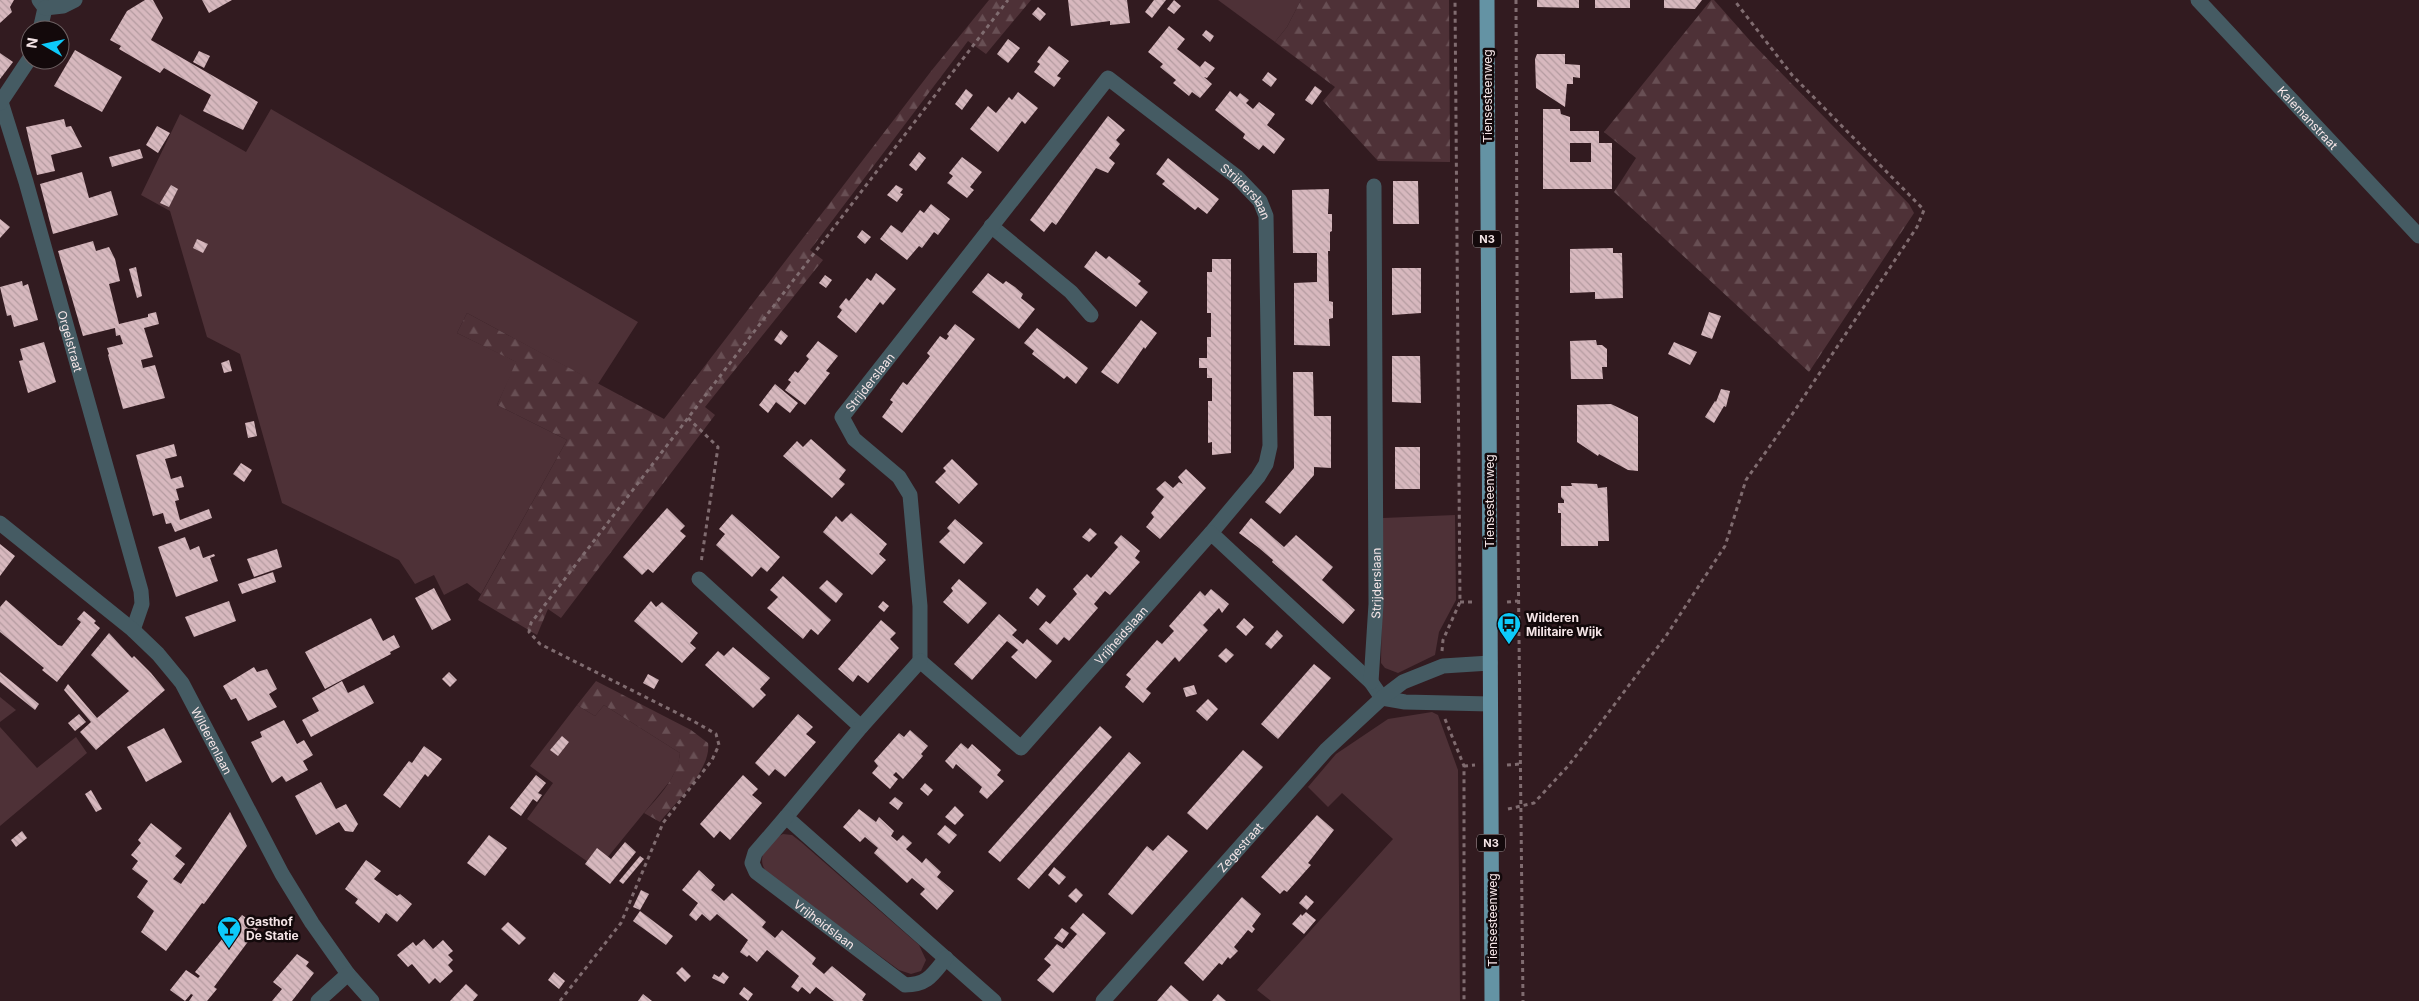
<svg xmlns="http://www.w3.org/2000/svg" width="2419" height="1001" font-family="Inter,sans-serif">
<defs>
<pattern id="forest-firs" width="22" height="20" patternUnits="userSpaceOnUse" patternTransform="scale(1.25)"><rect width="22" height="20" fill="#4e3137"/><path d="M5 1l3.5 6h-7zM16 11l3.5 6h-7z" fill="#684f54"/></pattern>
<pattern id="building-back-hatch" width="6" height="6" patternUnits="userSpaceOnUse" patternTransform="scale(1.25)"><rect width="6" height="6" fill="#d7b8be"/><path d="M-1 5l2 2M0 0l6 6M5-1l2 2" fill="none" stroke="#b49ba0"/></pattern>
</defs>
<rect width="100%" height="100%" fill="#321b20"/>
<g fill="#4e3137">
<path d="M1218 0H1301L1287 27 1275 42Z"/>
<path d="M271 109 638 322 598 384 467 313 457 333 517 362 497 405 567 440 481 594 467 583 444 595 434 575 415 584 399 560 282 503 240 354 207 337 170 211 141 195 180 114 246 152Z"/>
<path d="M1455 515 1456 600 1439 632 1435 655 1398 673 1385 668 1381 663 1383 518Z"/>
<path d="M0 697 16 710 0 722Z"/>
<path d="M577 705 595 716 604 705 680 753 678 766 670 781 598 869 527 819 553 783 530 766Z"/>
<path d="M1432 712 1438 715 1458 770 1460 1001H1271L1257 990 1393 839 1342 793 1328 807 1308 787 1336 754 1388 719Z"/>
<path d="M0 727 37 768 76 737 87 753 0 826Z"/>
<path d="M783 834 792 835 801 842 919 945 926 960 921 971 911 974 899 970 768 874C754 859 767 841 783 834Z"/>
</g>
<g fill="url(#forest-firs)">
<path d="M989 0H1031L986 54 968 41 810 250 823 260 705 407 715 415 561 618 548 609 537 635 478 600 567 440 497 405 516 362 457 333 467 313 664 419 932 70Z"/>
<path d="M1301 0H1449L1450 162 1378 161 1323 101 1335 87 1275 42 1287 27Z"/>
<path d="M1711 0H1714L1753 44 1909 204 1914 213 1809 372 1614 192 1636 158 1604 132Z"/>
<path d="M596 681 691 730 708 743C712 769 675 803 660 822L644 813C660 795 677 778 680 753L604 705 595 716 577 705Z"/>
</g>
<g fill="url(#building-back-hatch)" fill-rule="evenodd">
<path d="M0 0H14L10 7 12 12 0 23Z"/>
<path d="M145 0H153L163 18 151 40 258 102 243 130 203 111 211 95 164 68 160 73 119 49 121 46 110 40 127 11Z"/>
<path d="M202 0H232L209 13Z"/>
<path d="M1068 0H1127L1130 23 1110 25V21L1071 26Z"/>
<path d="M1154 0H1166L1152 18 1145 12Z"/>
<path d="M1174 0 1181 6 1174 14 1167 9Z"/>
<path d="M1537 0H1579V8L1537 7Z"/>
<rect x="1595" y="0" width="35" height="8"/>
<path d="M1664 0H1702L1695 9 1664 8Z"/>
<path d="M1038 7 1046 14 1040 21 1032 14Z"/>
<path d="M1169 26 1185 39 1177 49 1200 67 1205 61 1215 68 1207 78 1204 77 1212 84 1200 98 1192 92 1189 96 1173 83 1176 80 1160 67 1163 64 1148 52Z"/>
<path d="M1206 30 1214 36 1210 42 1202 35Z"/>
<path d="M1008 39 1020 48 1008 63 997 54Z"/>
<path d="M1049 46 1069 61 1057 76 1061 78 1054 87 1034 72 1040 64 1037 62Z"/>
<path d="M75 50 122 77 102 112 54 86Z"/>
<path d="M199 51 210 56 204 68 193 62Z"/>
<path d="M0 53 13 62 0 79Z"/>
<path d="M1537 54H1565V64L1580 65V78L1573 77V84H1567L1565 107 1536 88 1535 59Z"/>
<path d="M1268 72 1277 79 1271 87 1262 80Z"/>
<path d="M1315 86 1322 91 1312 105 1305 100Z"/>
<path d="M966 89 973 95 962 110 955 104Z"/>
<path d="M1230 91 1237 97 1240 93 1249 100 1246 103 1253 109 1259 102 1275 114 1267 125 1285 139 1274 154 1263 145 1259 150 1243 138 1245 134 1215 110Z"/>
<path d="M1018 92 1038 108 1025 124 1022 121 998 152 970 129 988 106 996 113 1009 97 1012 100Z"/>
<path d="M1543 109H1560L1561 114 1570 117V131H1599V143H1612V189H1543ZM1570 143H1591V162H1570Z"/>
<path d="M1108 116 1125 130 1116 140 1120 144 1109 158 1115 163 1108 173 1096 168 1056 225 1052 222 1044 232 1030 220Z"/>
<path d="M64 119 66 127 71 126 82 147 51 155 55 171 37 175 26 127Z"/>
<path d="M157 126 170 133 158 153 146 145Z"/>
<path d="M140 149 143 158 112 167 109 157Z"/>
<path d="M919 152 926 158 916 171 909 165Z"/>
<path d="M962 157 982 172 970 187 974 190 967 198 947 183 953 176 949 173Z"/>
<path d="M1168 158 1219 199 1207 214 1198 207 1195 210 1162 184 1165 181 1156 174Z"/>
<path d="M82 172 89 198 111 191 118 215 53 234 40 184Z"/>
<path d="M1393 181H1418L1419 224H1393Z"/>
<path d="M171 185 178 189 169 207 160 203Z"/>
<path d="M896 185 903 189 900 193 903 194 897 202 887 195Z"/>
<path d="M1329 189 1328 214H1332V231L1330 232V251H1328L1329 301 1333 302V318L1329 319 1330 346 1294 345V283L1317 282V253H1293L1292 190Z"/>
<path d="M931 204 950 219 938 235 934 232 922 248 919 246 907 260 880 239 891 225 902 233 920 210 924 213Z"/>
<path d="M0 219 10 227 0 238Z"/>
<path d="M862 230 871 237 865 244 857 237Z"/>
<path d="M197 239 208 244 203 253 193 248Z"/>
<path d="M93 241 96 251 109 247 115 259 120 281 109 284 119 324 148 317V314L156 312 159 324 144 328 153 357 141 360 143 368 155 365 165 398 123 409 108 355 109 354 107 348 123 344 120 335 116 336 115 328 83 336 58 251Z"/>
<path d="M1613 248V253H1622L1623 298 1595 299V292L1570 293V249Z"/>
<path d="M1096 251 1106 259 1109 256 1141 281 1138 284 1148 292 1136 307 1084 267Z"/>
<path d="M1212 259H1231V453L1212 455V442L1208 443V401H1212V378H1207V368H1199V358H1207V337H1211V313H1207V272H1212Z"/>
<path d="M136 267 142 296 137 298 129 269Z"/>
<path d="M1392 268H1421V313L1392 315Z"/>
<path d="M876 273 896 289 883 305 880 302 856 333 837 317 842 310 839 307 846 298 849 301 867 278 871 281Z"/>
<path d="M988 273 1003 284 1006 281 1015 287 1023 294 1021 298 1035 309 1019 329 972 292Z"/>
<path d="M825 275 832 280 826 288 819 283Z"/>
<path d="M22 281 23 286 28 284 38 320 14 327 11 315 7 316 0 287Z"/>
<path d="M1709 312 1721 316 1712 339 1701 335Z"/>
<path d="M1141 320 1157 333 1145 349 1144 347 1118 384 1101 372Z"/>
<path d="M955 324 975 339 902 433 882 417 893 402 890 400 903 382 907 385 930 356 927 353 940 336 946 340 949 336 947 334Z"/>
<path d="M1037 328 1088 368 1076 384 1067 376 1064 379 1032 354 1034 351 1024 343Z"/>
<path d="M781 330 788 336 781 345 774 340Z"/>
<path d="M1596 340 1597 345H1602L1607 349V367H1602L1603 379H1571L1570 341Z"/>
<path d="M818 341 838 356 826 371 830 373 805 405 785 390 791 382 788 380 795 371 798 373 809 359 806 356Z"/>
<path d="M44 342 56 382 28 393 19 361 23 360 20 349Z"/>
<path d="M1674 342 1697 352 1690 365 1668 354Z"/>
<path d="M1392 356H1420L1421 403 1392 402Z"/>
<path d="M229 360 232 371 224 373 221 363Z"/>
<path d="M1293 372H1313L1314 416H1331V468L1314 467V475L1280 514 1265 502 1294 468Z"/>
<path d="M775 384 798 403 790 413 776 402 768 413 759 405Z"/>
<path d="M1721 389 1730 391 1726 407 1724 406 1714 423 1705 417 1715 401 1716 402Z"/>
<path d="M1611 404 1638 417V471L1628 470 1599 454 1598 456 1577 442V405Z"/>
<path d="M254 421 257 436 248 438 245 423Z"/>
<path d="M811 439 846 470 839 479 845 484 832 498 783 456 797 441 803 447Z"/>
<path d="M174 444 177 456 165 459 171 479 181 476 184 487 176 489 179 500 175 501 180 520 209 509 212 518 175 532 171 523 166 524 163 513 153 516 136 455Z"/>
<rect x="1395" y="447" width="25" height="42"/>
<path d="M952 459 978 484 959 504 935 482 946 471 943 468Z"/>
<path d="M241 463 252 470 244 482 233 474Z"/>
<path d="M1186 469 1206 488 1160 539 1146 527 1154 517 1151 513 1164 497 1156 489 1165 481 1173 488 1179 482 1183 484 1178 477Z"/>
<path d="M1571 483 1597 484 1598 488 1607 487 1609 541H1598V546H1561V513H1558V503H1564V500L1561 497V486H1572Z"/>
<path d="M667 508 685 526 680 531 686 536 653 573 648 569 642 575 623 557Z"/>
<path d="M851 513 887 544 879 554 886 560 872 575 823 532 836 516 842 522Z"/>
<path d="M732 514 780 557 767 572 761 567 752 577 716 545 725 534 719 529Z"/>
<path d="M1251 518 1284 547 1296 535 1333 567 1322 580 1355 610 1343 624 1272 562 1273 560 1259 548 1239 533Z"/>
<path d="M955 519 983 543 964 564 939 542 950 531 947 528Z"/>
<path d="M1090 528 1097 534 1089 542 1082 537Z"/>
<path d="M1121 535 1140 551 1135 558 1140 562 1110 595 1105 591 1094 604 1098 608 1069 641 1064 637 1057 645 1039 629 1046 621 1050 624 1077 594 1073 589 1087 574 1091 578 1118 547 1114 543Z"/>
<path d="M185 537 190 550 199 546 203 558 214 554 215 556 210 558 218 581 176 597 158 547Z"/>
<path d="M0 544 15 556 0 576Z"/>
<path d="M277 549 282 567 254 577 247 559Z"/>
<path d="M273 572 276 582 242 594 238 584Z"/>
<path d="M783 576 831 620 818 635 811 629 803 639 767 608 778 597 770 590Z"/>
<path d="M959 579 987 603 968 624 943 602 953 591 951 588Z"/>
<path d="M827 580 843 594 836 603 819 588Z"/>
<path d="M434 588 451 620 432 630 415 598Z"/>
<path d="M1037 588 1046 596 1038 606 1029 598Z"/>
<path d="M1211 589 1229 604 1222 613 1219 608 1203 625 1208 630 1179 662 1175 657 1146 689 1151 693 1143 703 1125 687 1131 679 1126 675 1157 640 1162 644 1174 631 1169 626 1200 591 1205 596Z"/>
<path d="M6 600 58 645 62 646 81 622 77 619 84 611 96 621 94 623 100 628 57 682 42 670 44 668 0 632V607Z"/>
<path d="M229 601 236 621 194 637 185 617Z"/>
<path d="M651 601 656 607 662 602 698 633 690 643 696 648 682 663 634 621Z"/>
<path d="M883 601 889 606 884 612 878 607Z"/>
<path d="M999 614 1017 630 1012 635 1023 644 1027 639 1052 661 1036 679 1011 657 1018 650 1007 641 972 680 954 664Z"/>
<path d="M371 618 383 641 394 635 400 647 390 652 391 654 325 689 305 652Z"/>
<path d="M1244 618 1254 627 1246 636 1236 627Z"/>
<path d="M881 620 896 633 890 639 899 648 868 683 858 675 853 682 838 669Z"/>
<path d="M1277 630 1283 636 1271 649 1265 644Z"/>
<path d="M109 633 132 658 134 656 151 673 165 690 96 750 80 732 91 722 64 690 68 684 97 718 129 691 91 655Z"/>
<path d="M733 647 770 678 760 689 766 695 753 708 705 665 718 651 724 656Z"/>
<path d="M1226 648 1234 655 1226 663 1218 656Z"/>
<path d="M1314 664 1331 678 1278 739 1261 724Z"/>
<path d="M254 667 257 672 267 669 277 689 269 694 277 707 248 721 236 698 231 700 223 686Z"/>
<path d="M0 672 39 704 35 710 0 682Z"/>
<path d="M449 672 457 680 450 687 442 679Z"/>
<path d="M648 674 659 680 654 689 643 683Z"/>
<path d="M342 681 348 693 364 685 374 703 311 737 302 720 319 711 312 698Z"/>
<path d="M1194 685 1197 694 1186 697 1183 688Z"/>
<path d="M1208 699 1218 709 1207 721 1196 711Z"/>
<path d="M79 714 86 722 75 731 68 723Z"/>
<path d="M798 714 813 727 806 734 816 742 785 777 775 769 769 776 755 763Z"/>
<path d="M284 720 297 744 304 740 313 755 303 761 308 770 286 782 282 776 272 783 251 742 262 737 260 732Z"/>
<path d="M1100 726 1112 737 1000 862 988 852Z"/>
<path d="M164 728 182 762 146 782 127 747Z"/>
<path d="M910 730 928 746 921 754 923 756 903 779 896 772 893 775 898 779 890 789 872 773 878 766 874 761 899 733 904 737Z"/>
<path d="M562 736 569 742 558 756 550 750Z"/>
<path d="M961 743 968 749 972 744 1001 770 997 775 1004 781 987 799 979 792 982 787 956 764 953 769 945 761Z"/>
<path d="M424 746 442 759 428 777 425 774 400 808 383 795 409 761 412 763Z"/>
<path d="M1243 750 1263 767 1207 830 1187 813Z"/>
<path d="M1129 752 1141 763 1029 889 1017 879Z"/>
<path d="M536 775 546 783 538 793 542 795 537 802 533 799 521 816 510 808Z"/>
<path d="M743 775 758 789 752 795 762 803 730 840 720 831 714 838 700 824Z"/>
<path d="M321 782 336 809 346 804 358 824 353 832 345 831 339 822 316 835 295 796Z"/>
<path d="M925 783 933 790 928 796 920 789Z"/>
<path d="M91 790 102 809 96 812 85 794Z"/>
<path d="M895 797 903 803 898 810 889 803Z"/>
<path d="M955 806 964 815 955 825 945 817Z"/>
<path d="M859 809 876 822 879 817 894 831 891 836 897 841 903 835 912 843 906 849 922 863 926 858 941 872 937 877 954 891 937 910 920 894 925 889 912 878 907 883 874 853 878 848 865 837 860 842 843 827Z"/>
<path d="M230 812 247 846 204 904 202 903 166 951 141 932 154 911 137 897 148 881 132 869 138 861 131 855 141 843 138 840 151 823 182 848 175 856 185 864 173 879 181 884Z"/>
<path d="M1317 815 1334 830 1308 863 1311 865 1287 892 1284 890 1280 894 1261 877Z"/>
<path d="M945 825 957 835 949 844 937 834Z"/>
<path d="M22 831 27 838 16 847 11 840Z"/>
<path d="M489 835 507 848 485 876 467 863Z"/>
<path d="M1168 835 1188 851 1132 915 1108 894 1147 846 1153 851Z"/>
<path d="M625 842 636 852 610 884 585 864 597 848 611 859Z"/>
<path d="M640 856 644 859 623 884 619 881Z"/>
<path d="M366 860 381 871 374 879 397 896 400 894 412 904 397 922 386 913 379 923 355 903 358 899 345 889Z"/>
<path d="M1054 867 1066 877 1059 885 1048 875Z"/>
<path d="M699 870 715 885 711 890 724 901 732 893 766 922 762 927 775 938 782 930 816 958 812 964 824 974 832 966 866 994 862 1000 864 1001H834L816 987 810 994 802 987 798 992 791 987 799 976 767 950 757 962 749 955 747 957 740 952 748 940 717 914 710 921 702 914 696 921 689 915 698 903 682 890Z"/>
<path d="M1076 888 1083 895 1076 903 1068 896Z"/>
<path d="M641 890 649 894 640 910 633 907Z"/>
<path d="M1306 895 1314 902 1307 910 1299 903Z"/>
<path d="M1242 897 1261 914 1252 926 1255 929 1252 933 1248 930 1234 947 1238 951 1230 959 1228 957 1222 965 1219 963 1203 981 1184 963Z"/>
<path d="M640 911 673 936 666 945 633 921Z"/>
<path d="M1306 912 1316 920 1304 934 1292 924 1301 914 1302 916Z"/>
<path d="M1083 913 1106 933 1053 993 1037 980 1051 965 1044 959 1057 944 1064 949 1077 934 1070 928Z"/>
<path d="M242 915 259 927 214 987 217 989 207 1001H189L193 995 191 994 185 1001 170 990 186 970 198 978 200 976 195 972Z"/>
<path d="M508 922 526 938 519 945 501 929Z"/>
<path d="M1062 928 1069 933 1062 943 1054 938Z"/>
<path d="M424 939 433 949 443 940 453 951 448 955 453 960 448 965 453 971 440 983 435 978 429 984 412 964 408 967 397 955 413 942 416 946Z"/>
<path d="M297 954 309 962 306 966 314 973 292 1001H272L282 989 273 982Z"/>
<path d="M682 967 691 976 685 982 676 973Z"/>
<path d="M554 972 565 981 559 989 548 980Z"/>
<path d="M723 972 729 977 724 984 712 978 714 974 719 977Z"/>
<path d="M466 984 478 995 473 1001H450Z"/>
<path d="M1171 985 1189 1001H1157Z"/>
<path d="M744 987 753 994 748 1001 739 994Z"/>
<path d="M643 994 652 1001H638Z"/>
<path d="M1218 994 1226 1001H1212Z"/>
</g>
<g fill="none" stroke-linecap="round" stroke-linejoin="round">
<g stroke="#806c70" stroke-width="3" stroke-dasharray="4 4" stroke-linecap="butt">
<path d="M1516 0 1518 545 1523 1001"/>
<path d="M688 418 718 447 701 563"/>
<path d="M1460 602H1473"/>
<path d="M1507 602 1518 601"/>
<path d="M1442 651 1443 640 1460 602 1455 0"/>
<path d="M1445 719 1464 766V1001"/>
<path d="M1507 765 1520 764"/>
<path d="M1464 766 1475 765"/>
<path d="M1508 809 1534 803 1569 765 1666 636 1725 546 1746 480 1789 419 1917 227 1924 210 1792 75 1734 0"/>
<path d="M560 1001 621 923 663 823 712 760 719 745 716 734 695 722 540 644 529 632 531 623 1008 0"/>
</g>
<g stroke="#455b63" stroke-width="15">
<path d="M39 0 45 8 40 30"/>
<path id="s1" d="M2198 0 2419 236"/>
<path d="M45 8 63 6 75 0"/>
<path id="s2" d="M1 102 26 182 141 591 142 604 133 630"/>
<path d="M0 103 30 58"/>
<path d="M991 226 1071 292 1091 315"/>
<path id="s3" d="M0 523 133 630 158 654 182 683 282 874 312 923 348 974 372 1001"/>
<path d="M699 579 861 727"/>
<path id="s4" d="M920 661V606L910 495 899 477 854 439 842 417 1108 78 1237 177 1260 201 1266 216 1270 446 1266 464 1258 477 1211 533"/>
<path id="s5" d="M920 661 1021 748 1211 533 1371 682 1382 698"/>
<path d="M920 661 861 727 786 817 994 1001"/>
<path id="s6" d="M1371 682 1376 604 1374 186"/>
<path d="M1382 698 1405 702 1490 704"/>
<path id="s7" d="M786 817 755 853 752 863 756 872 905 985C928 985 933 974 946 958"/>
<path d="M318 1001 348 974"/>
<path id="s8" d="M1103 1001 1326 750 1382 698 1403 682 1443 666 1490 663"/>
</g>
<path stroke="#6493a4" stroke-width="15" d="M1487 0 1492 1001"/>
</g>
<defs>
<g id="bus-pin" transform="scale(1.25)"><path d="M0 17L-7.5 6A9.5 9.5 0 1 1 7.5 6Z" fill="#0dcafa" stroke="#13090b"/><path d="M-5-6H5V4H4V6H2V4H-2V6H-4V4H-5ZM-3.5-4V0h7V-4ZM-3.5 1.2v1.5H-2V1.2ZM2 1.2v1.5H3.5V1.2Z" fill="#111"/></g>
<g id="bar-pin" transform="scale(1.25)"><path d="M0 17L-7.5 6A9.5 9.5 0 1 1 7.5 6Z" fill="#0dcafa" stroke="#13090b"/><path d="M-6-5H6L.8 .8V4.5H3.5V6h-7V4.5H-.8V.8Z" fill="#111"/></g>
</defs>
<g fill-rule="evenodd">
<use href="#bus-pin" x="1509" y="624"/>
<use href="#bar-pin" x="229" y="928"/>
</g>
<g text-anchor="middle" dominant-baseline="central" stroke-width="5" stroke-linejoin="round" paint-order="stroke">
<g fill="#13090b" stroke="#b1a3a5" stroke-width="1">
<rect x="1473" y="230.5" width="28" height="17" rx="4"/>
<rect x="1477" y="834.5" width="28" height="17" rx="4"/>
</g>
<g font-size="11" font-weight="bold" fill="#f5e5e7">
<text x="1487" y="239">N3</text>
<text x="1491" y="843">N3</text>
</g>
<g font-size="12" fill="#f5e5e7" stroke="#13090b">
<text transform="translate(1487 96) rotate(-90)">Tiensesteenweg</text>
<text stroke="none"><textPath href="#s1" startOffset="161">Kalemanstraat</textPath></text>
<text stroke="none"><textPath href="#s4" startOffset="882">Strijderslaan</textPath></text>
<text stroke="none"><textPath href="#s2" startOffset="249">Orgelstraat</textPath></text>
<text stroke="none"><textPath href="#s4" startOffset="316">Strijderslaan</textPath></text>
<text transform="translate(1489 501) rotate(-90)">Tiensesteenweg</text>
<text stroke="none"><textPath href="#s6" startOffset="99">Strijderslaan</textPath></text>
<text stroke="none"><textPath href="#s5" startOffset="284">Vrijheidslaan</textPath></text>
<text stroke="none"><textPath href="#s3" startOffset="308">Wilderenlaan</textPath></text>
<text stroke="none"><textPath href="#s8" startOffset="206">Zegestraat</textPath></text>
<text transform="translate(1492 920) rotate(-90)">Tiensesteenweg</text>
<text stroke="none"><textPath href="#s7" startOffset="154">Vrijheidslaan</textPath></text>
</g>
<g font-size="12" font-weight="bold" fill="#f5e5e7" stroke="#13090b" text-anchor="start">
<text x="1526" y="617">Wilderen<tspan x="1526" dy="14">Militaire Wijk</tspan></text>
<text x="246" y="921">Gasthof<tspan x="246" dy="14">De Statie</tspan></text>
</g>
</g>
<g transform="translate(45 45) rotate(279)"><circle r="24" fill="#13090b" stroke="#6d6163"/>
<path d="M0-4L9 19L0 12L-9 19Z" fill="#0dcafa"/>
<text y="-8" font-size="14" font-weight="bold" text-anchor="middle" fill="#f5e5e7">N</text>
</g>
</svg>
